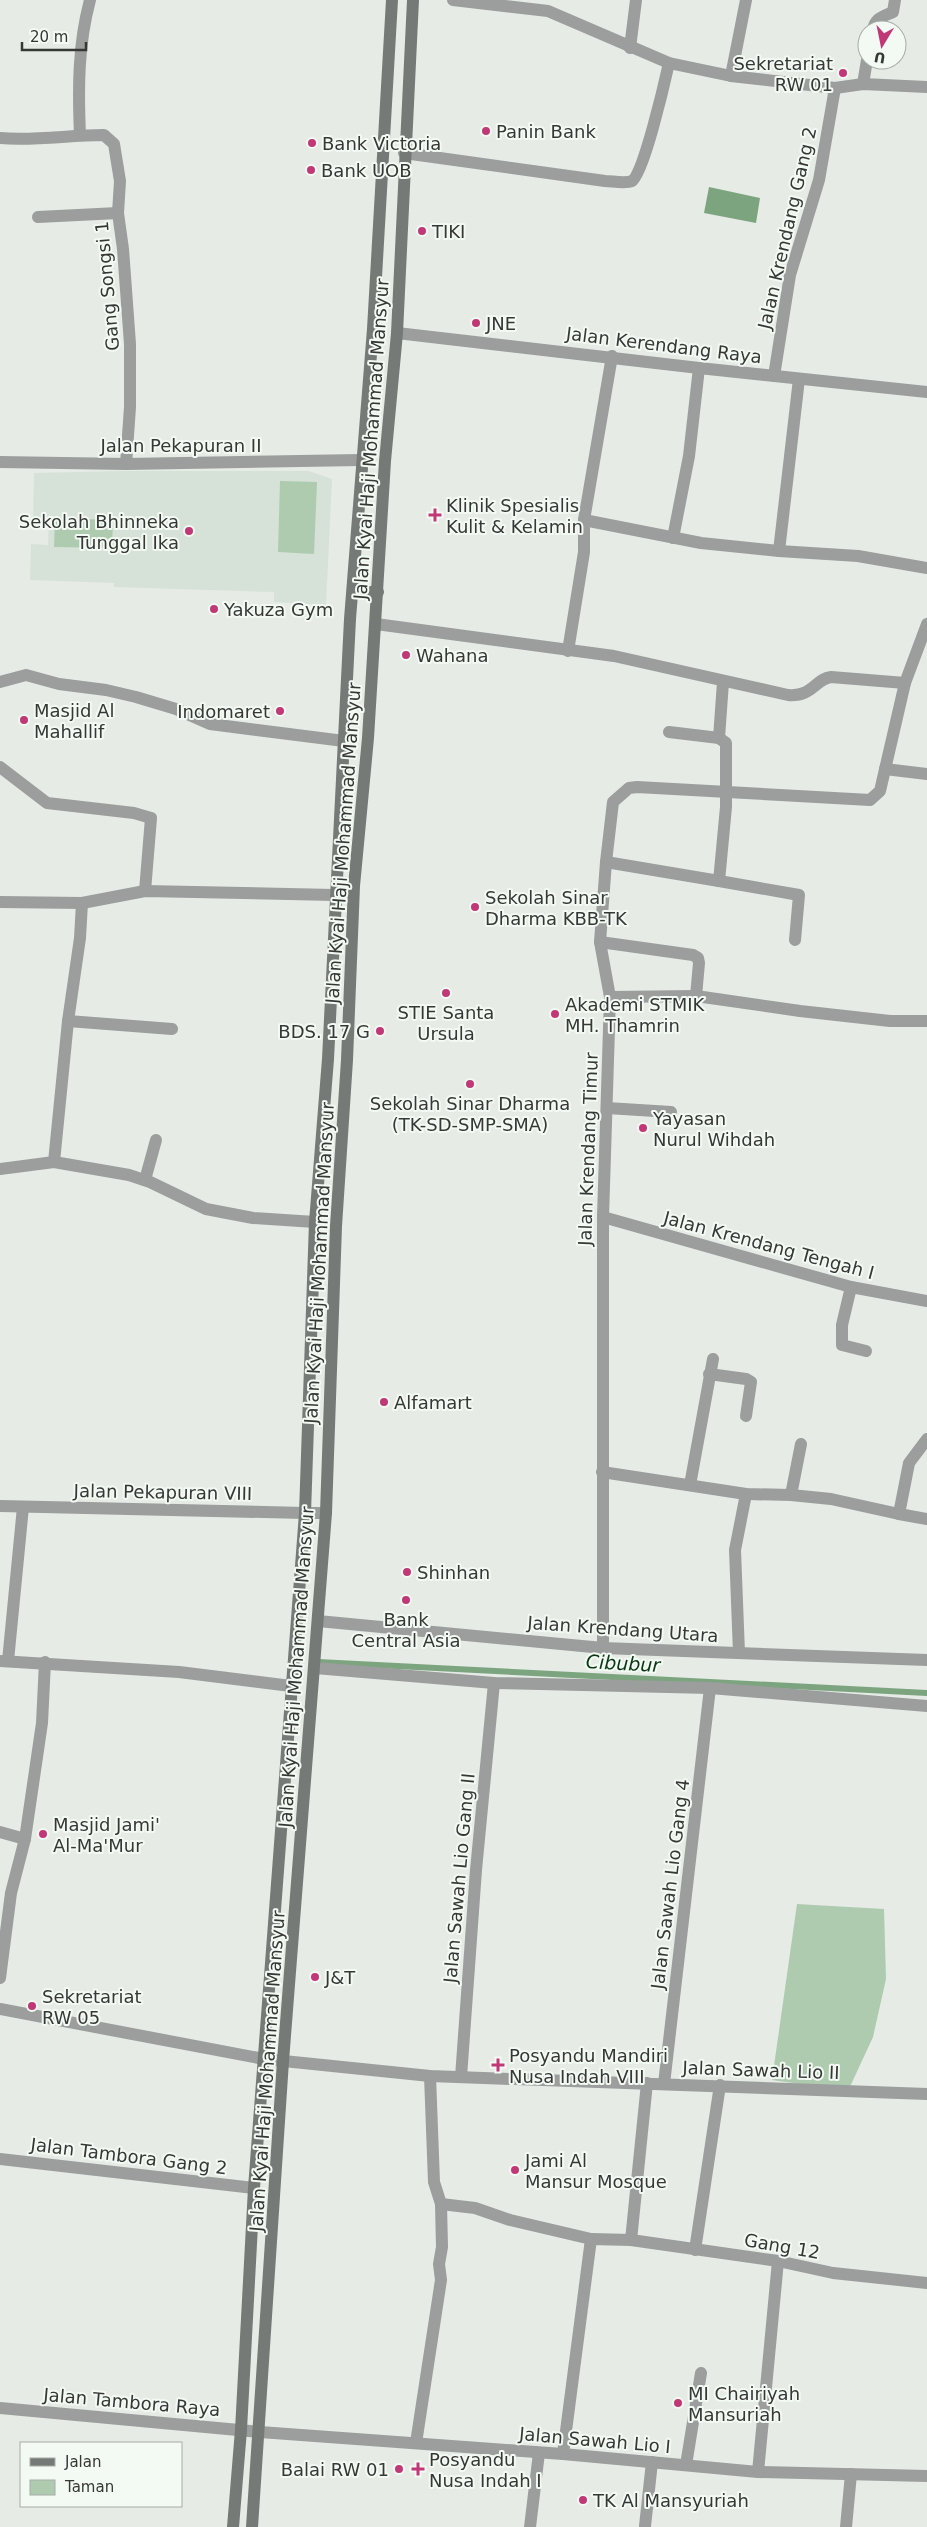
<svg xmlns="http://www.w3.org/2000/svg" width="927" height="2527" font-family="'DejaVu Sans',sans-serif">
<rect width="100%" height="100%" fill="#e6ebe6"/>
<path fill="#d6e2d7" d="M121 471H309L332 479 326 605 274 602V592L114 587V583L30 580 31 544 48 545 49 519 33 517 34 473Z"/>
<g fill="#aecbb0">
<path d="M280 481 317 482 314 554 278 552Z"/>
<path d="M55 518 113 520 112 548 54 547Z"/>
<path d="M797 1904 884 1909 886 1979 873 2037 848 2091 772 2080Z"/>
</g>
<path fill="#7ca57f" d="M709 187 760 198 756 223 704 213Z"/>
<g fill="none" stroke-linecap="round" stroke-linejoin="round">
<path stroke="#7ca57f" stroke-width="6" d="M318 1662 927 1693"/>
<g stroke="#9b9e9c" stroke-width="12">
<path d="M453 0 548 11 669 63 731 76 835 88 863 84 927 87"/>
<path d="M873 30C875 18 882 17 893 12L895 0"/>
<path d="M630 48 636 0"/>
<path d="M731 76 746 0"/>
<path d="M863 84 867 60"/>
<path d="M80 135C78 88 78 45 90 0"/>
<path d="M0 138C35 141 69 135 104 135L114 144 120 181 118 213 123 249 130 344V407L126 464"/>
<path d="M404 153 605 181C612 181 625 184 632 181 643 176 665 81 669 63"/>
<path d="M38 217 118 213"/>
<path d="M774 376 790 275 819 180 835 88"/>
<path d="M0 462 126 464 361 460"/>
<path d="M584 520 701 543 779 551 858 556 927 568"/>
<path d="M673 538 689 456 699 368"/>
<path d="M779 551 799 379"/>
<path d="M376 624 614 656 788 695C813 697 815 679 831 677L905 683"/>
<path d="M568 651 584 552V520L612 356"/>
<path d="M0 682 26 675 59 684 106 690 136 697 176 709 210 724 344 741"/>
<path d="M719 738 723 682"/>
<path d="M0 767 47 803 134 813 151 818 145 891"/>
<path d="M885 769 927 774"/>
<path d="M606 862 719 881 726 807V743L719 738 669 732"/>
<path d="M719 881 799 895 795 940"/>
<path d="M0 902 82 903 145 891 334 895"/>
<path d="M600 942 693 955 698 958 699 963 696 996"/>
<path d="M610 997 696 996 800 1011 890 1021H927"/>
<path d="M68 1021 172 1029"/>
<path d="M607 1108 671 1112"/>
<path d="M54 1162 68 1021 80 938 82 903"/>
<path d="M0 1169 54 1162 129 1175 150 1182 206 1209 253 1218 315 1222"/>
<path d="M145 1180 156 1140"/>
<path d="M603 1217 851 1287 927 1301"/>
<path d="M851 1287 842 1325V1345L866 1351"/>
<path d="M709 1374 746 1379 751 1382 746 1416"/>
<path d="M602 1472 746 1494 791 1495 801 1444"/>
<path d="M690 1485 713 1359"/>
<path d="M791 1495 831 1499 899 1514 909 1463 927 1439"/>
<path d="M305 1513H326"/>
<path d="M899 1514 927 1519"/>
<path d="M603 1648V1217L610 997 600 942 606 862 613 802 629 788 637 787 870 800 880 791 905 683 927 624"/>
<path d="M739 1653 735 1550 746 1494"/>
<path d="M0 1661 179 1672 291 1686"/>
<path d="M8 1661 23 1507"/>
<path d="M315 1668 494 1683 710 1688 927 1706"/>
<path d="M0 1832 25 1839"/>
<path d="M0 1978 11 1893 25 1839 42 1723 45 1662"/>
<path d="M0 2009 264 2059"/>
<path d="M461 2077 476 1870 494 1683"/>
<path d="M664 2084 710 1688"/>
<path d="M0 2159 254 2188"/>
<path d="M441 2204 475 2208 510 2220 591 2239"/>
<path d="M631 2240 778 2261 833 2273 927 2283"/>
<path d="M695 2250 720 2085"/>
<path d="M0 2408 260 2432 563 2454 758 2472 927 2476"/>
<path d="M416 2443 441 2280 439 2264 442 2247 441 2204 434 2182 430 2076"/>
<path d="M563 2454 591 2239 631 2240 647 2083"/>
<path d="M686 2465 701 2373"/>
<path d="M758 2472 778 2261"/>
<path d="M645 2526 652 2462"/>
<path d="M530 2527 539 2453"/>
<path d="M846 2527 851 2474"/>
</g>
<g stroke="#9b9e9c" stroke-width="12">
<path d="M397 333 699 368 927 392"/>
<path d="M0 1506 305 1513"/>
<path d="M318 1621 603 1648 927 1660"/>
<path d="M264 2059 430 2076 927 2094"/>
</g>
<g stroke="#767a76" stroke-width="12">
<path d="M353 592H378"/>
<path d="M233 2527 241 2430 254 2188 305 1513 315 1222 328 1059 350 619 373 329 392 0"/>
<path d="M252 2527 283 2061 326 1513 336 1226 347 1060 354 886 368 738 385 461 397 333 413 0"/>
</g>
</g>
<g fill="#c03876" stroke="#f3f9f3" stroke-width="2">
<circle cx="843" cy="73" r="5"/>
<circle cx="486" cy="131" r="5"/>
<circle cx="312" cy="143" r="5"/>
<circle cx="311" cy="170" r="5"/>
<circle cx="422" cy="231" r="5"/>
<circle cx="476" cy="323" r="5"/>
<path d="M432.5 507.5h5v5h5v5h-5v5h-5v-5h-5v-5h5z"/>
<circle cx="189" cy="531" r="5"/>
<circle cx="214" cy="609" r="5"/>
<circle cx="406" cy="655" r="5"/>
<circle cx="280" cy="711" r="5"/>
<circle cx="24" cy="720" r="5"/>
<circle cx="475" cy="907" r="5"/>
<circle cx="446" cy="993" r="5"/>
<circle cx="555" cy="1014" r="5"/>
<circle cx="380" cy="1031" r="5"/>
<circle cx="470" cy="1084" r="5"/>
<circle cx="643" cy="1128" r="5"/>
<circle cx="384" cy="1402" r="5"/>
<circle cx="407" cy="1572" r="5"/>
<circle cx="406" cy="1600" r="5"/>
<circle cx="43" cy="1834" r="5"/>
<circle cx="315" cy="1977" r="5"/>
<circle cx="32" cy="2006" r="5"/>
<path d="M495.5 2057.5h5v5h5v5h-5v5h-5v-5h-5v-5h5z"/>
<circle cx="515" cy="2170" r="5"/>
<circle cx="678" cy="2403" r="5"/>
<circle cx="399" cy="2469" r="5"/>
<path d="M415.5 2461.5h5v5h5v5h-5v5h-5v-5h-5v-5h5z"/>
<circle cx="583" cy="2500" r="5"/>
</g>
<g text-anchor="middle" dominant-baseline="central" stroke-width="4" stroke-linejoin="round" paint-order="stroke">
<g font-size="18" fill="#363836" stroke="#f3f9f3" text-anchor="start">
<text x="833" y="63" text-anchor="end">Sekretariat<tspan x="833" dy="21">RW 01</tspan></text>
<text x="496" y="131">Panin Bank</text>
<text x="322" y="143">Bank Victoria</text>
<text x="321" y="170">Bank UOB</text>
<text x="432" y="231">TIKI</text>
<text x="486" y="323">JNE</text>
<text x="446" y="505">Klinik Spesialis<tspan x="446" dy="21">Kulit &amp; Kelamin</tspan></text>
<text x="179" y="521" text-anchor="end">Sekolah Bhinneka<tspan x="179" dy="21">Tunggal Ika</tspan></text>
<text x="224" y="609">Yakuza Gym</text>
<text x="416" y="655">Wahana</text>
<text x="34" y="710">Masjid Al<tspan x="34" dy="21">Mahallif</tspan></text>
<text x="270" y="711" text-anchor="end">Indomaret</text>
<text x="485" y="897">Sekolah Sinar<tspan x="485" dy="21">Dharma KBB-TK</tspan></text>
<text x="565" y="1004">Akademi STMIK<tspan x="565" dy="21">MH. Thamrin</tspan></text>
<text x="446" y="1012" text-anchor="middle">STIE Santa<tspan x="446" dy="21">Ursula</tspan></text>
<text x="370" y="1031" text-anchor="end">BDS. 17 G</text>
<text x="470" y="1103" text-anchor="middle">Sekolah Sinar Dharma<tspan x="470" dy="21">(TK-SD-SMP-SMA)</tspan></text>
<text x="653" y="1118">Yayasan<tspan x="653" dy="21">Nurul Wihdah</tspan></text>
<text x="394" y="1402">Alfamart</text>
<text x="417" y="1572">Shinhan</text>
<text x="406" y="1619" text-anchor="middle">Bank<tspan x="406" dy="21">Central Asia</tspan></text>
<text x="53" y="1824">Masjid Jami'<tspan x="53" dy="21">Al-Ma'Mur</tspan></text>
<text x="325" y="1977">J&amp;T</text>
<text x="42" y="1996">Sekretariat<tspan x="42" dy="21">RW 05</tspan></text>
<text x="509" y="2055">Posyandu Mandiri<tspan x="509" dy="21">Nusa Indah VIII</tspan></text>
<text x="525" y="2160">Jami Al<tspan x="525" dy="21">Mansur Mosque</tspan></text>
<text x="688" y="2393">MI Chairiyah<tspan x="688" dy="21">Mansuriah</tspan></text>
<text x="429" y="2459">Posyandu<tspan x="429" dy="21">Nusa Indah I</tspan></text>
<text x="389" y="2469" text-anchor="end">Balai RW 01</text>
<text x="593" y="2500">TK Al Mansyuriah</text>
</g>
<g font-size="18" fill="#363836" stroke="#f3f9f3">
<text transform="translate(787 228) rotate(-77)">Jalan Krendang Gang 2</text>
<text transform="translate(107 286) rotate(-95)">Gang Songsi 1</text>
<text transform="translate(664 345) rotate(7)">Jalan Kerendang Raya</text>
<text transform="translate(371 439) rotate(-86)">Jalan Kyai Haji Mohammad Mansyur</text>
<text x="181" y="445">Jalan Pekapuran II</text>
<text transform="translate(343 843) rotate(-86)">Jalan Kyai Haji Mohammad Mansyur</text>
<text transform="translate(588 1149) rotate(-88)">Jalan Krendang Timur</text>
<text transform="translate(769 1245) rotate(15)">Jalan Krendang Tengah I</text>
<text transform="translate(319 1263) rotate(-87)">Jalan Kyai Haji Mohammad Mansyur</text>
<text transform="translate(163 1492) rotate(1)">Jalan Pekapuran VIII</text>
<text transform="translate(623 1629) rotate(4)">Jalan Krendang Utara</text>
<text transform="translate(296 1667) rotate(-86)">Jalan Kyai Haji Mohammad Mansyur</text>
<text transform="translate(459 1878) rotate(-85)">Jalan Sawah Lio Gang II</text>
<text transform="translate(670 1884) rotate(-83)">Jalan Sawah Lio Gang 4</text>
<text transform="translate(761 2070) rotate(2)">Jalan Sawah Lio II</text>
<text transform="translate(267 2071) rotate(-86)">Jalan Kyai Haji Mohammad Mansyur</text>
<text transform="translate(129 2156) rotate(7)">Jalan Tambora Gang 2</text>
<text transform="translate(782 2246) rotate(10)">Gang 12</text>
<text transform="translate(132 2402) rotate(5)">Jalan Tambora Raya</text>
<text transform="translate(595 2440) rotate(5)">Jalan Sawah Lio I</text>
</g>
<g font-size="19" font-style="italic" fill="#083813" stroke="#f3f9f3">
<text transform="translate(623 1663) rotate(3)">Cibubur</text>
</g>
</g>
<rect x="20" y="2442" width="162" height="65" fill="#f3f9f3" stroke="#a7aca7"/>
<rect x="30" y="2458" width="25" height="8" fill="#767a76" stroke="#a7aca7"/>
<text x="65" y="2467" font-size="15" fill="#363836">Jalan</text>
<rect x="30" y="2480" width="25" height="15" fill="#aecbb0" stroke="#a7aca7"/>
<text x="65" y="2492" font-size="15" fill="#363836">Taman</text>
<g transform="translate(882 45) rotate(190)"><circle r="24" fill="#f3f9f3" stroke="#a7aca7"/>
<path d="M0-4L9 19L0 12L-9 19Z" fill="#c03876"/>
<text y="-8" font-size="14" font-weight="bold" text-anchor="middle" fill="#363836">U</text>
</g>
<path d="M22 42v8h64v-8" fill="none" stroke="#363836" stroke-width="2.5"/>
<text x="30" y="42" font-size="15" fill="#363836" stroke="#f3f9f3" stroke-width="4" paint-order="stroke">20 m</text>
</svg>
